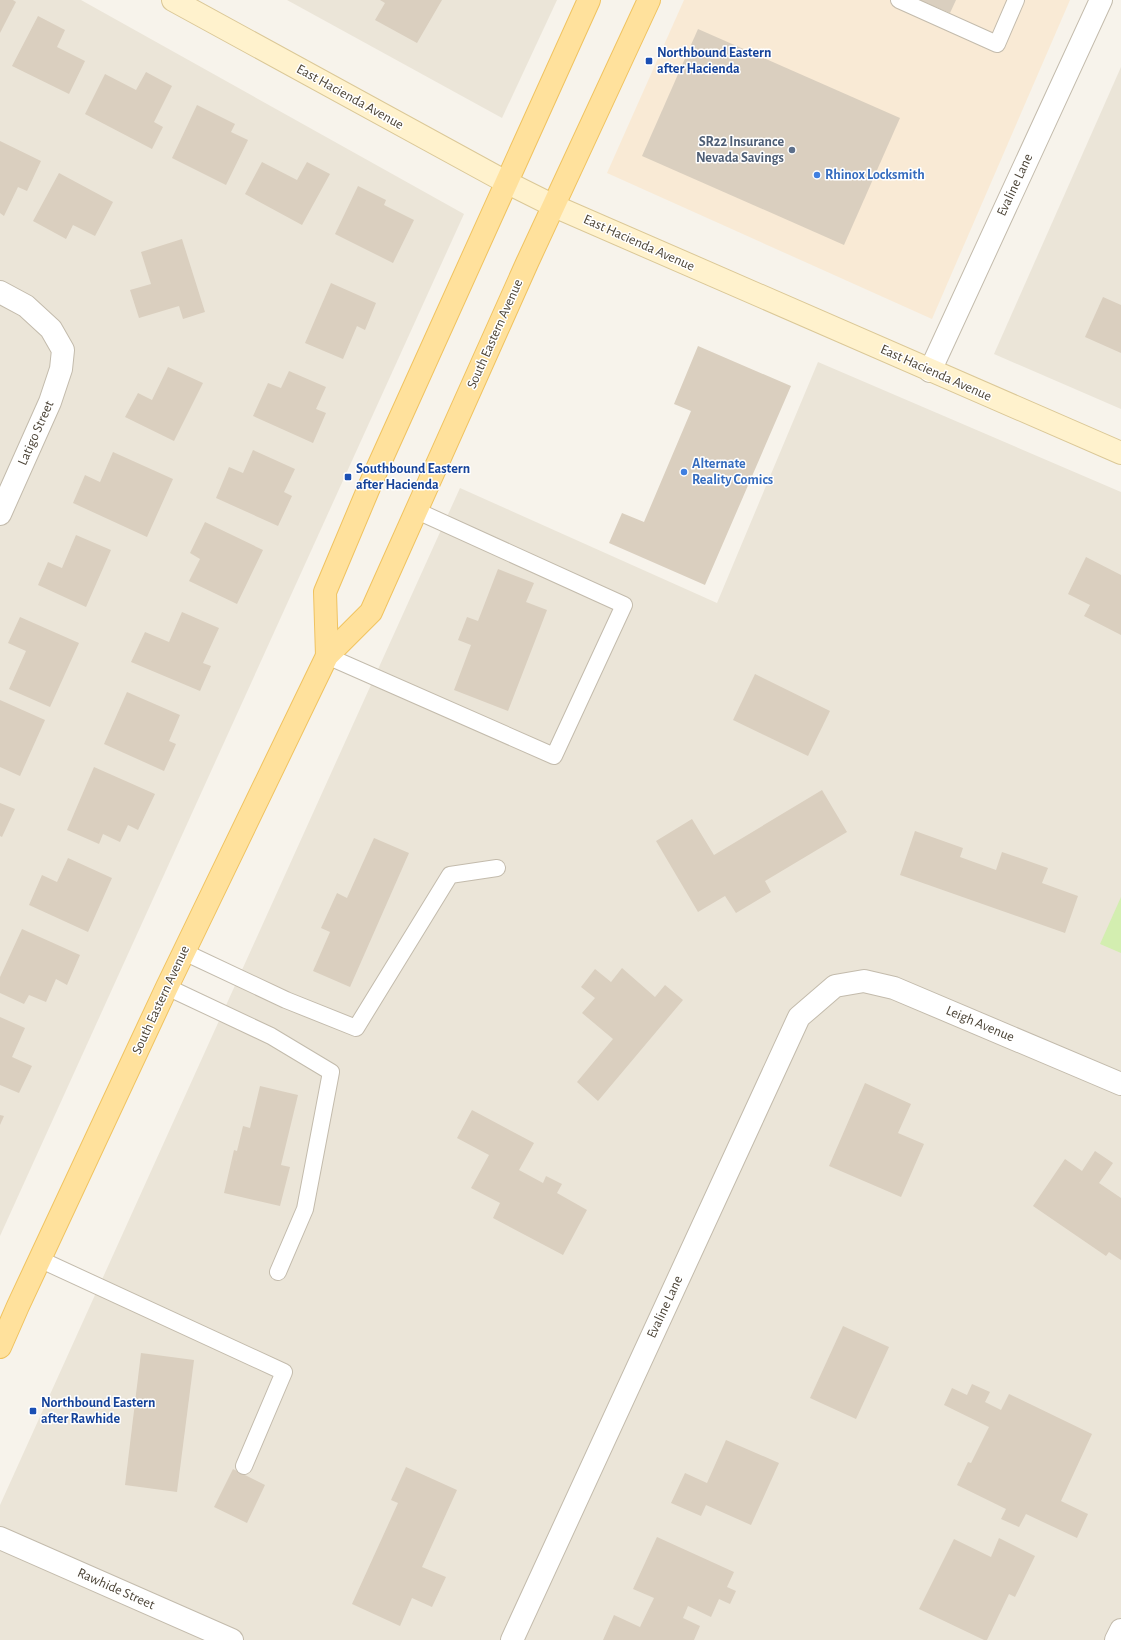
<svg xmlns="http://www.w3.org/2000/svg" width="1121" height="1640" font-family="'Alegreya Sans',sans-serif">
<rect width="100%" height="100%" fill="#f7f3eb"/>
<g fill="#ebe5d8">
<path d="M0 0H81L464 214 0 1236Z"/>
<path d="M287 0H557L502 118Z"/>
<path d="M1121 67V409L994 354Z"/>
<path d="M818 362 1121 492V1640H0V1505L460 488 717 603Z"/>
</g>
<path fill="#f9ead5" d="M684 0H1070L932 319 607 173Z"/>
<path fill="#d3eeb0" d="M1121 897V953L1100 944Z"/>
<g fill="#dacfbf">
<path d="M0 0H13L16 2 0 33Z"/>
<path d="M380 0H442L417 43 375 20 385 3Z"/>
<path d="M919 0H956L950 13Z"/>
<path d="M38 16 65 30 57 47 85 61 69 94 12 66Z"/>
<path d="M698 29 900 118 844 245 642 156Z"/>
<path d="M146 72 172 86 154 122 163 127 152 149 85 114 105 74 136 90Z"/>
<path d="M197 105 235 124 231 132 248 140 226 185 172 158Z"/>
<path d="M0 141 41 161 27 191 18 187 4 216 0 213Z"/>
<path d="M262 162 297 180 307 162 330 174 302 225 245 194Z"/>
<path d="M59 173 113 202 95 236 73 225 66 239 33 221Z"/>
<path d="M358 186 386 200 384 205 414 220 393 263 335 234Z"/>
<path d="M182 239 205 312 183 319 179 306 139 318 130 290 151 284 141 252Z"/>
<path d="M331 283 376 303 365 330 357 326 343 359 305 343Z"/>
<path d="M1103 297 1121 305V353L1085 337Z"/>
<path d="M698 346 791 386 705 585 609 543 622 513 644 522 691 411 674 404Z"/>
<path d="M168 367 203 383 174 441 125 417 138 393 152 400Z"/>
<path d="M289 371 326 387 316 409 326 413 313 443 253 416 268 383 281 388Z"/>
<path d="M253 450 295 469 284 492 292 496 278 526 216 498 229 467 243 473Z"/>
<path d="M113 452 173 479 147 537 73 503 85 475 100 482Z"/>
<path d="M205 522 263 550 237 604 189 581 200 559 190 553Z"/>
<path d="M76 535 111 550 86 607 38 585 48 562 62 568Z"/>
<path d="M1086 557 1121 575V635L1084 616 1090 605 1068 594Z"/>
<path d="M498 569 534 583 526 602 547 610 508 711 454 690 471 645 458 640 467 617 478 621Z"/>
<path d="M182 612 219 628 203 663 211 666 200 691 131 662 145 632 169 642Z"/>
<path d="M20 617 79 643 50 707 9 689 26 651 8 643Z"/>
<path d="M755 674 830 711 808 756 733 720Z"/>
<path d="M127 692 180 715 169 741 176 744 164 771 104 744Z"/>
<path d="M0 700 45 720 20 776 0 767Z"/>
<path d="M94 767 155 794 138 830 128 825 120 842 103 834 99 844 67 830Z"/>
<path d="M822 790 847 832 765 881 771 892 736 913 725 896 698 912 656 841 692 819 714 855Z"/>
<path d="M0 803 15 809 2 837 0 836Z"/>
<path d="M915 831 963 848 960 857 996 870 1002 852 1048 868 1042 883 1078 896 1065 933 900 875Z"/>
<path d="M374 838 409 853 350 987 313 971 330 932 321 928 337 893 347 898Z"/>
<path d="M68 858 112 878 88 932 29 905 42 875 57 882Z"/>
<path d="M22 929 80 955 67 985 56 979 46 1002 29 995 24 1004 0 993V977Z"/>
<path d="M622 968 655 997 665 985 683 1000 598 1101 577 1082 613 1039 582 1013 595 998 581 987 595 969 611 982Z"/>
<path d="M0 1017 25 1028 12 1057 32 1066 19 1093 0 1085Z"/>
<path d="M865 1083 911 1104 898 1133 924 1144 901 1197 829 1166Z"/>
<path d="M260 1086 298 1095 281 1165 290 1167 280 1206 224 1193 234 1150 237 1151 243 1126 250 1128Z"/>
<path d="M472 1110 534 1143 519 1170 543 1183 546 1176 562 1184 557 1193 587 1210 563 1255 493 1218 500 1203 471 1188 489 1155 457 1138Z"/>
<path d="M0 1115 4 1116 0 1125Z"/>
<path d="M1095 1151 1113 1163 1099 1183 1121 1198V1260L1109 1252 1106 1256 1033 1206 1065 1159 1082 1171Z"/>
<path d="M843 1326 889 1347 856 1419 810 1398Z"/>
<path d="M141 1353 194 1360 177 1492 125 1485Z"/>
<path d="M972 1384 990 1392 985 1402 1001 1410 1009 1394 1092 1434 1061 1501 1088 1514 1077 1538 1026 1514 1019 1527 1001 1519 1006 1509 957 1485 968 1462 971 1463 989 1427 944 1405 952 1388 967 1395Z"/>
<path d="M726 1440 779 1463 751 1525 706 1505 701 1516 671 1503 685 1473 707 1483Z"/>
<path d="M406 1467 457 1490 422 1567 446 1577 432 1607 412 1598 400 1626 352 1604 398 1503 391 1500Z"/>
<path d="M233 1469 265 1485 247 1523 214 1507Z"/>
<path d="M657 1537 734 1572 727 1587 736 1591 730 1604 719 1599 711 1617 688 1606 683 1618 700 1626 694 1640H603L614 1615 640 1627 654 1598 633 1589Z"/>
<path d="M999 1538 1035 1556 1015 1597 1009 1594 987 1640H984L919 1609 954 1539 991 1557Z"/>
</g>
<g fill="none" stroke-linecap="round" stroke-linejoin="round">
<g stroke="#c3bbac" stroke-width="18">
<g id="service">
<path d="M899 0 997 44 1016 0"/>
<path d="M327 656 554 756 624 605 415 510"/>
<path d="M184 952 286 1000 356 1028 450 875 497 868"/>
<path d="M167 987 271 1036 331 1072 305 1209 278 1272"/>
<path d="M39 1259 284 1372 244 1466"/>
</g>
</g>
<g stroke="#c3bbac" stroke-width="24">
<g id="minor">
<path d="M0 292 26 306 51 329 63 350 61 369 50 402 0 514"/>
<path d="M930 371 1101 0"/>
<path d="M0 1538 232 1640"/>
<path d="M512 1640 799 1017 835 986 864 981 894 988 1121 1084"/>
<path d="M1116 1640 1121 1630"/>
</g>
</g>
<g stroke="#dbc897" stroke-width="24">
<path id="secondary" d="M173 0 506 182 554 206 1121 453"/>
</g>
<g stroke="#f0c360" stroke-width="24">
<g id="primary">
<path d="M327 656 325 592 373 478 589 0"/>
<path d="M0 1347 18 1306 167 987 327 656 371 612 527 263 649 0"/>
</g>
</g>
<use href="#service" stroke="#fff" stroke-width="16"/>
<use href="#minor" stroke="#fff" stroke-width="22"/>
<use href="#secondary" stroke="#fff2cd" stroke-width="22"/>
<use href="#primary" stroke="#ffe19c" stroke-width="22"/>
</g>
<g fill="#1a4fb4" stroke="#fff" stroke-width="1.5">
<rect x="645" y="57" width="8" height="8" rx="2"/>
<rect x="344" y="473" width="8" height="8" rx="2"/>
<rect x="29" y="1407" width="8" height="8" rx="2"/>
</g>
<circle fill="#5c6f8a" stroke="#fff" stroke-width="1.5" cx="792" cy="150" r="4"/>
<g fill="#3f7fe0" stroke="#fff" stroke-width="1.5">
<circle cx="817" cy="175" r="4"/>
<circle cx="684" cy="472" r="4"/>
</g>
<g text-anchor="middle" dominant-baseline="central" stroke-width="3" stroke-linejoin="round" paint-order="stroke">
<g font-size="14" font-weight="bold" fill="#164399" stroke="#fff" text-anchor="start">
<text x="657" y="53">Northbound Eastern<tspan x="657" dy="16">after Hacienda</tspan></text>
<text x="356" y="469">Southbound Eastern<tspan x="356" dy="16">after Hacienda</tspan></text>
<text x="41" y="1403">Northbound Eastern<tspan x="41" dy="16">after Rawhide</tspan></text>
</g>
<g font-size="14" fill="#4c4437" stroke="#fff">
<text transform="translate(350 97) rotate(29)">East Hacienda Avenue</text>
<text transform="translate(1015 185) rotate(-65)">Evaline Lane</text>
<text transform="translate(639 243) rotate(24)">East Hacienda Avenue</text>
<text transform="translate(495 334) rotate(-66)">South Eastern Avenue</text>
<text transform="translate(936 373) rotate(24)">East Hacienda Avenue</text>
<text transform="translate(36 433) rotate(-66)">Latigo Street</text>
<text transform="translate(161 1000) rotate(-65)">South Eastern Avenue</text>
<text transform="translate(980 1024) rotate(23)">Leigh Avenue</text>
<text transform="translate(665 1307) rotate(-65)">Evaline Lane</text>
<text transform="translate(116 1589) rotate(24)">Rawhide Street</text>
</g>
<g font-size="14" font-weight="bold" fill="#4e5e75" stroke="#fff" text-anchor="end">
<text x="784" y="142">SR22 Insurance<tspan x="784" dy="16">Nevada Savings</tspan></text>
</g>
<g font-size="14" font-weight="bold" fill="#366cbe" stroke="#fff" text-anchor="start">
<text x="825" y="175">Rhinox Locksmith</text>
<text x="692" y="464">Alternate<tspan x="692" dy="16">Reality Comics</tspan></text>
</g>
</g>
</svg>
